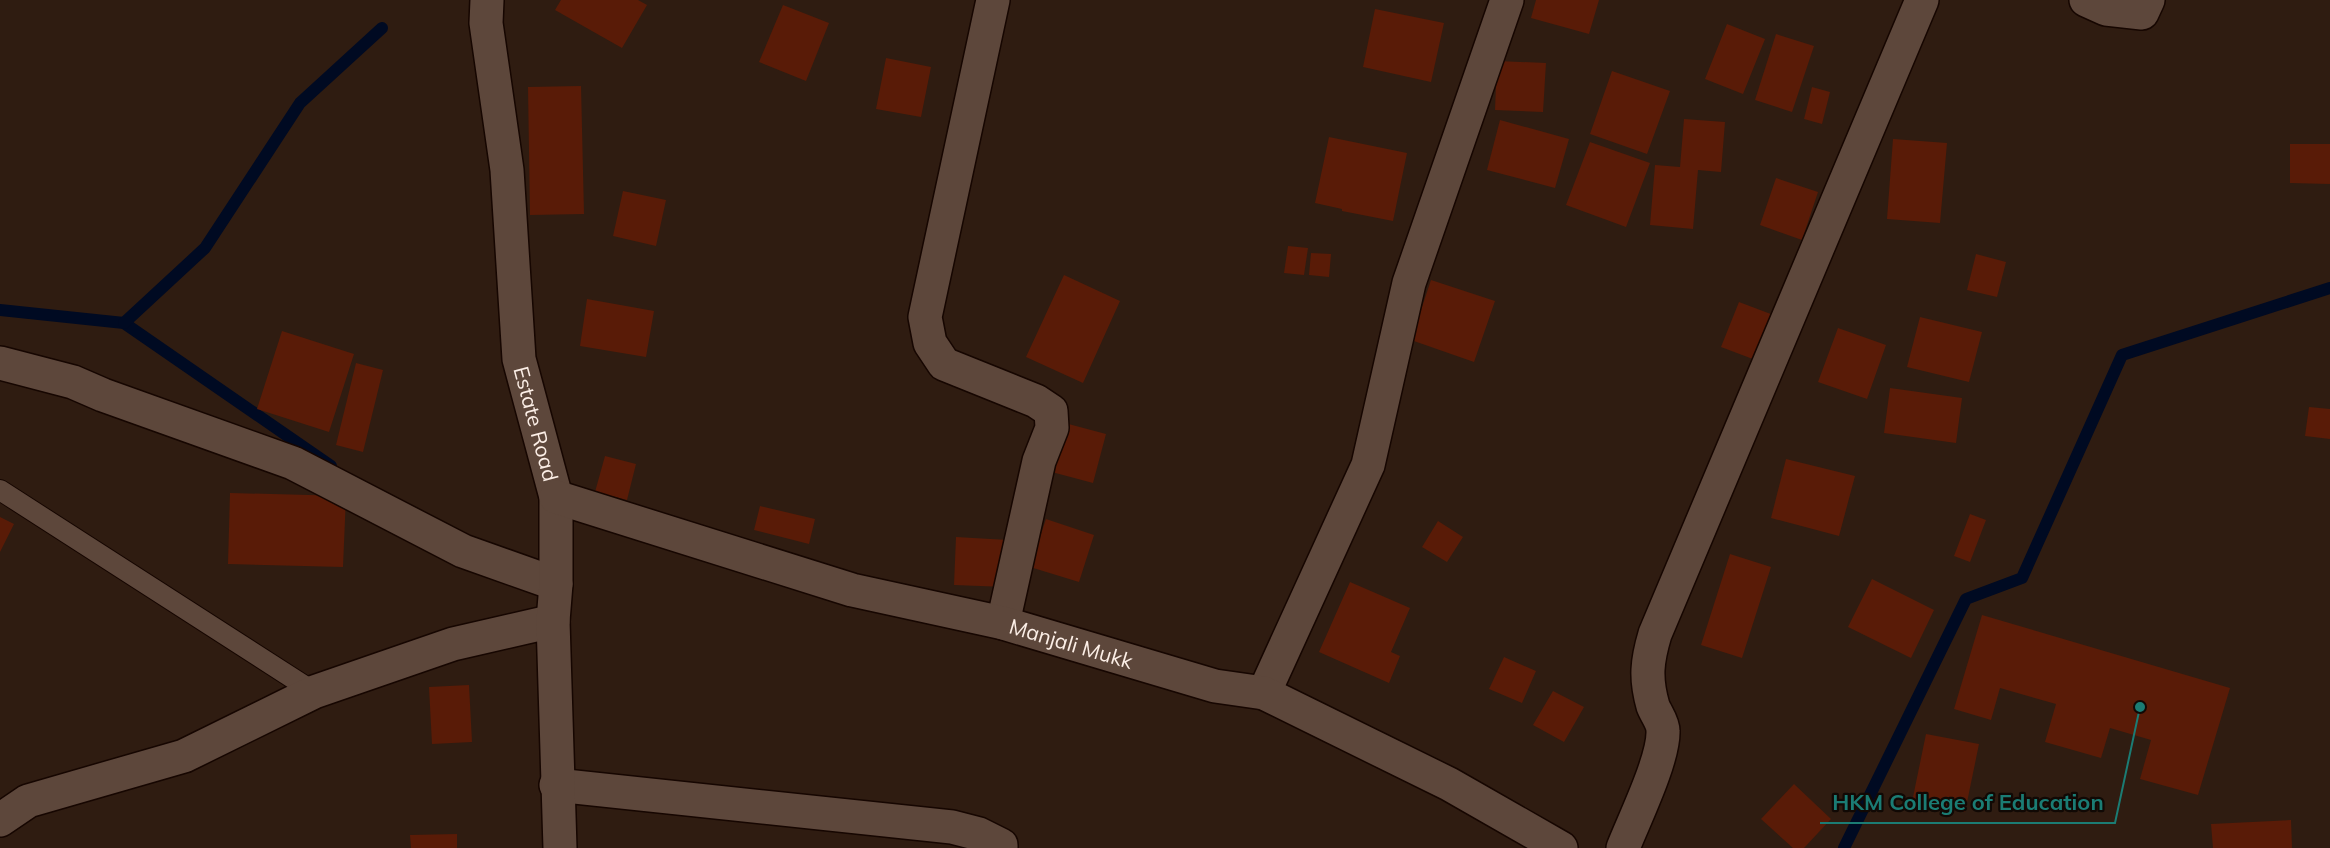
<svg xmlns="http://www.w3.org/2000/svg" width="2330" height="848" font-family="Mulish,sans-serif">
<rect width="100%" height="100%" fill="#2f1c11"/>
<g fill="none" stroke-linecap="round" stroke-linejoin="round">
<g stroke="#000a22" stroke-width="12">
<path d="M0 310 124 323 331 466"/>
<path d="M124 323 205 248 300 103 382 28"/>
<path d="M1844 848 1966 599 2022 578 2122 355 2330 288"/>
</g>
</g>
<g fill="#591b07">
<path d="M561 0H638L647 5 622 48 555 10Z"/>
<path d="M1536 0H1599L1589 34 1531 18Z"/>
<path d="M783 5 829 23 806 81 759 62Z"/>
<path d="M1375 9 1444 23 1431 82 1363 67Z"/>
<path d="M1727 24 1765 39 1743 94 1705 79Z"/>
<path d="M1776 34 1814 46 1792 112 1755 100Z"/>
<path d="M886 58 931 67 921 117 876 109Z"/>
<path d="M1497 61 1546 63 1543 112 1495 110Z"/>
<path d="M1612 71 1670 91 1647 154 1590 134Z"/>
<path d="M581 86 584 214 530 215 528 87Z"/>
<path d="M1812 87 1830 92 1822 124 1804 119Z"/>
<path d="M1684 119 1725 122 1721 172 1698 170 1693 229 1650 225 1655 165 1680 167Z"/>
<path d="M1500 120 1569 139 1555 188 1487 170Z"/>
<path d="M1329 137 1407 153 1393 221 1342 211V209L1315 203Z"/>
<path d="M1893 139 1947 143 1940 223 1887 219Z"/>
<path d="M1590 142 1650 163 1626 227 1566 205Z"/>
<path d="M2290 144H2330V184L2290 183Z"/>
<path d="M1776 178 1818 192 1802 240 1760 225Z"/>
<path d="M623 191 666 200 656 246 613 236Z"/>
<path d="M1288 246 1308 248 1304 275 1284 273Z"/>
<path d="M1311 253 1331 254 1329 277 1309 275Z"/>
<path d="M1976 254 2006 262 1997 297 1967 290Z"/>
<path d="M1064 275 1120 301 1083 383 1026 357Z"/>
<path d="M1431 280 1495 301 1474 362 1411 340Z"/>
<path d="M587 299 654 311 646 357 580 346Z"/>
<path d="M1739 302 1784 319 1766 364 1721 347Z"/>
<path d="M1920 317 1982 332 1969 382 1907 367Z"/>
<path d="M1838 328 1886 345 1867 399 1818 382Z"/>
<path d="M282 331 354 354 329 432 257 409Z"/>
<path d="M356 363 383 370 363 452 336 445Z"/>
<path d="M1890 388 1962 398 1956 443 1884 433Z"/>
<path d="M2309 407 2330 409V439L2305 436Z"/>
<path d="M1061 422 1106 434 1093 483 1048 471Z"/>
<path d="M605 456 636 464 627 500 595 492Z"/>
<path d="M1786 459 1855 476 1839 536 1771 518Z"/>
<path d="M230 493 346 496 343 567 228 564Z"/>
<path d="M760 506 815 519 809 544 754 530Z"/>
<path d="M1970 514 1986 520 1970 562 1954 556Z"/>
<path d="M0 517 14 524 0 552Z"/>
<path d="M1046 519 1094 535 1079 582 1030 567Z"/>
<path d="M1438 521 1463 537 1447 562 1422 547Z"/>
<path d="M956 537 1008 540 1006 587 954 585Z"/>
<path d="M1730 554 1771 567 1742 658 1701 645Z"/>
<path d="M1872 579 1934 610 1911 658 1848 627Z"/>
<path d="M1350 582 1410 608 1391 652 1400 656 1389 683 1319 652Z"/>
<path d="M1982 615 2230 688 2198 795 2140 779 2151 740 2110 728 2101 758 2045 742 2056 704 2000 688 1991 720 1954 709Z"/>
<path d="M1504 657 1536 671 1522 703 1489 689Z"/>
<path d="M469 685 472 742 432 744 429 687Z"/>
<path d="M1553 691 1584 707 1564 742 1533 725Z"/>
<path d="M1926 734 1979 744 1965 812 1912 802Z"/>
<path d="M1794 784 1831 819 1804 848H1793L1761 819Z"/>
<path d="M2291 820 2292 848H2213L2211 824Z"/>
<path d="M457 834V848H411L410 835Z"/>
</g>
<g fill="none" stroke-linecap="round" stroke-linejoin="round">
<g stroke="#160601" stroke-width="22">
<path id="service" d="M0 490 314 692"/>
</g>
<g stroke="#160601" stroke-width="36">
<g id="minor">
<path d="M993 0 925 317 930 343 944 364 1036 401 1051 411 1052 428 1039 461 1003 623"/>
<path d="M2086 0 2106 9 2142 13 2148 0"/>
<path d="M0 363 73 382 103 395 293 463 463 551 556 584"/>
<path d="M1264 693 1368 465 1409 283 1507 0"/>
<path d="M556 785 952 827 979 834 1001 845V848"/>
<path d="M0 820 28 801 184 756 314 692 453 644 553 621"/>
<path d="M1623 848C1634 820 1664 759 1663 731 1663 722 1656 714 1653 706 1645 678 1647 661 1655 634L1922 0"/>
</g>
</g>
<g stroke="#160601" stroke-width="36">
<g id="tertiary">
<path id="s1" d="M487 0 486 23 507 170 519 359 556 497V584L553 621 560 848"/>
<path id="s2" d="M556 497 852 590 1003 623 1215 686 1264 693 1449 784 1561 848"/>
</g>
</g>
<use href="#service" stroke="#5d473b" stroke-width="20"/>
<use href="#minor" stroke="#5d473b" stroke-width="33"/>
<use href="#tertiary" stroke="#5d473b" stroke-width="33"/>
</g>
<g text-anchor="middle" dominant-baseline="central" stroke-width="4.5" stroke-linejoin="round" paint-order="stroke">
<g font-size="21" fill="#fcefe7" stroke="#110905">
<text stroke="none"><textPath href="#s1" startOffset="428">Estate Road</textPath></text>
<text stroke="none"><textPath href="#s2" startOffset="536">Manjali Mukk</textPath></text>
</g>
</g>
<path fill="none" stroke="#1b7c74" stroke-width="2" d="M2140 707L2115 823H1820"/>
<circle fill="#1b7c74" stroke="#110905" stroke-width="2" cx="2140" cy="707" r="6"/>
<g font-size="22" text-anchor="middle" font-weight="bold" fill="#1b7c74" stroke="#110905" stroke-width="4.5" stroke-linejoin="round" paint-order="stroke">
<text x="1968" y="810">HKM College of Education</text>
</g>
</svg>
